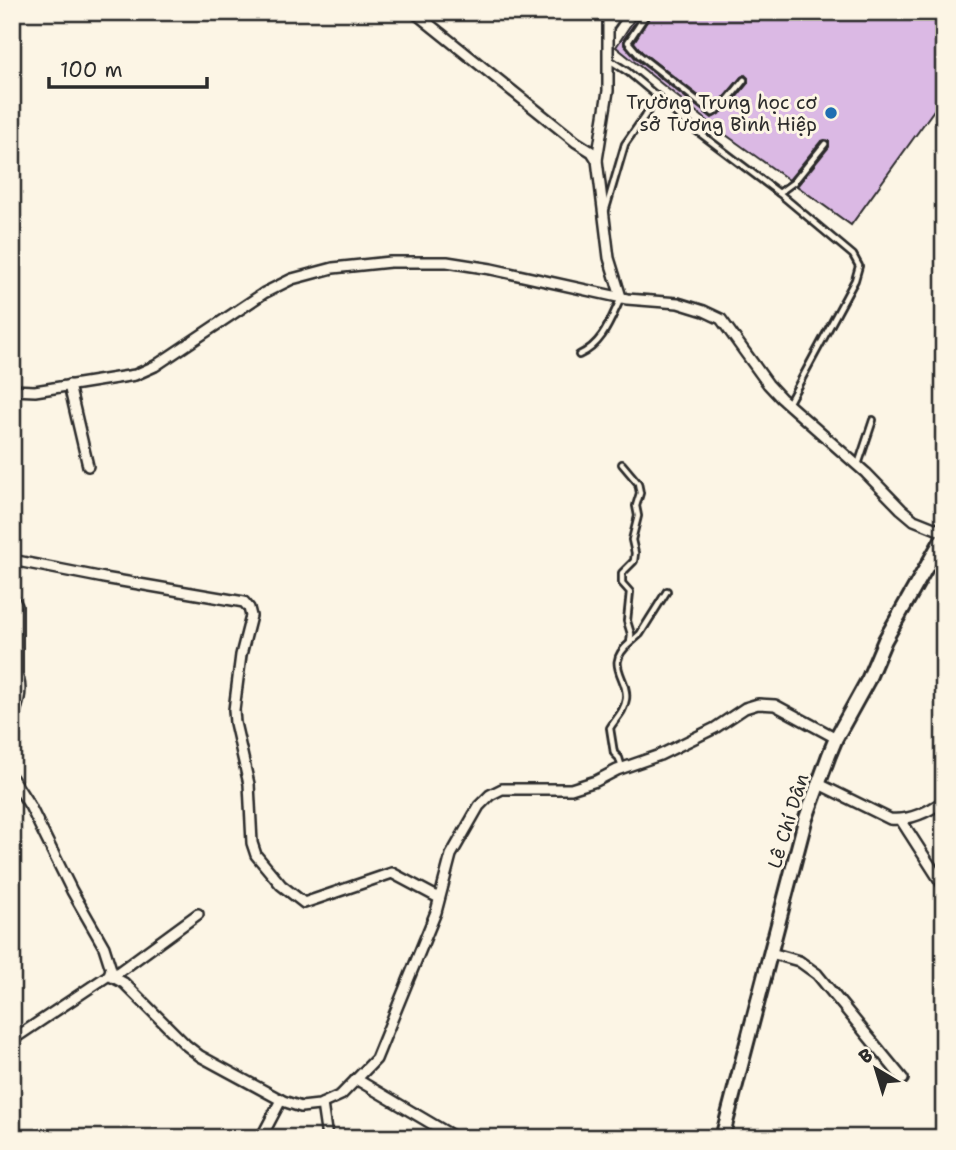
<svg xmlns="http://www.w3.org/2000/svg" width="956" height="1150" font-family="'Shantell Sans',sans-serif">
<rect width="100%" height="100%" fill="#fcf5e5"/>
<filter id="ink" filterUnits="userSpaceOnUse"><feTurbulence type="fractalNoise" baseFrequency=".0143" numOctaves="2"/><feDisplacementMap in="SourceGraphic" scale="14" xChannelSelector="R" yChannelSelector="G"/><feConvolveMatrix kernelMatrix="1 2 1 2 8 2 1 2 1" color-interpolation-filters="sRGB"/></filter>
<g filter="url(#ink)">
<path fill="#dbb9e4" stroke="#2b2b2b" stroke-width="2" d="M639 12H642L624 39V45L636 59 712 118 727 109 748 83V78L745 75 741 77 720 102 713 107 642 52 634 42 653 12H944V96L851 225 797 186 829 147V141H821L789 180 719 130 616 47Z"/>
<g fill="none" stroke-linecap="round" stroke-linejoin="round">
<g stroke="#2b2b2b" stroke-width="10">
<g id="lane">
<path d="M648 12 628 42 639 55 713 113 723 106 744 80"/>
<path d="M609 29 621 12"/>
<path d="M608 59 628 72 658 97"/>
<path d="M779 193 853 255 859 266 855 280 788 404"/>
<path d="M605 212 625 144 658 97 685 122 779 193 794 182 825 144"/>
<path d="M579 355C603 344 610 321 621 298"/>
<path d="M858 465 873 420"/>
<path d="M631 642 640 634 667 591"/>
<path d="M622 768 619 758 614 753 610 728C616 718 624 712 626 699 629 677 603 665 630 643L631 634 627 621 630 592 622 583V573L634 561 635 553 632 540 638 516 636 506 640 493 638 483 622 464"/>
</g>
</g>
<g stroke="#2b2b2b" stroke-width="14">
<g id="street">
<path d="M414 12 576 142 592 152 597 160 609 258 621 297"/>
<path d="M597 160 608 91V12"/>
<path d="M69 385 88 466"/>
<path d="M12 390 35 391 135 375 155 366 264 293 292 279 333 268 390 262H447L491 269 627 299 678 303 704 311 721 319 768 384 781 398 866 473 901 509 914 520 944 532"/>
<path d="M12 560 104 578 244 602 249 608 251 616 241 655 234 710 235 723 249 784 252 843 256 855 281 885 304 903 392 873 439 898"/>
<path d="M12 596 17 606V675C23 689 19 704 12 718"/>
<path d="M12 778 30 806 72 891 104 947 111 969 109 975"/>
<path d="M819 784 890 819C910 821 928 812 944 801"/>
<path d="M901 820 944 887"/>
<path d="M771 953 799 961 817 974 903 1079"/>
<path d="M112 977 198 914"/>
<path d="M12 1040 109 975 124 983 186 1045 200 1056 283 1101 301 1107 319 1105 341 1095 376 1059 436 912 451 855 479 806 490 795 502 789H571L596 781 617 770 660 755 715 728 745 708 758 704 775 705 836 738"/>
<path d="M356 1079 456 1138"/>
<path d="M322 1104 327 1138"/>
<path d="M261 1138 281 1100"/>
</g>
</g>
<g stroke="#2b2b2b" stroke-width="18">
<path id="secondary" d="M722 1138 805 821 829 755 836 738 868 680 885 640 944 536"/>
</g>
<use href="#lane" stroke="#fcf5e5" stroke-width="4.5"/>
<use href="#street" stroke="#fcf5e5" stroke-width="9"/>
<use href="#secondary" stroke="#fcf5e5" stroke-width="12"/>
</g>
</g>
<circle fill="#1f6fb2" stroke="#fcf5e5" stroke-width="2.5" cx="831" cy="113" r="7"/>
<g text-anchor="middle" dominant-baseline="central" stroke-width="6" stroke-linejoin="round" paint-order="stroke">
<g font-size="19" fill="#2b2b2b" stroke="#fcf5e5" text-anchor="end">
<text x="817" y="102">Trường Trung học cơ<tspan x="817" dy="22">sở Tương Bình Hiệp</tspan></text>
</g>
<g font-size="19" fill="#2b2b2b" stroke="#fcf5e5">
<text transform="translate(788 821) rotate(-73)">Lê Chí Dân</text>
</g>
</g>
<rect width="956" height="1150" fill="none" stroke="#fcf5e5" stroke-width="42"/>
<rect x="21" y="21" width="914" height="1108" fill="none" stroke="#2b2b2b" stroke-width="2.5" filter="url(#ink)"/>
<g transform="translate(876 1069) rotate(322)" stroke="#fcf5e5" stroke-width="5" paint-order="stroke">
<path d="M0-5L12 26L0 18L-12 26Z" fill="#2b2b2b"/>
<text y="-10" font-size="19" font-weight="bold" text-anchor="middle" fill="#2b2b2b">B</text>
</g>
<path d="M49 77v10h158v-10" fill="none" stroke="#2b2b2b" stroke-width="3.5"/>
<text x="60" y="77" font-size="21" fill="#2b2b2b" stroke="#fcf5e5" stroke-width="5" paint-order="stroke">100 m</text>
</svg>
